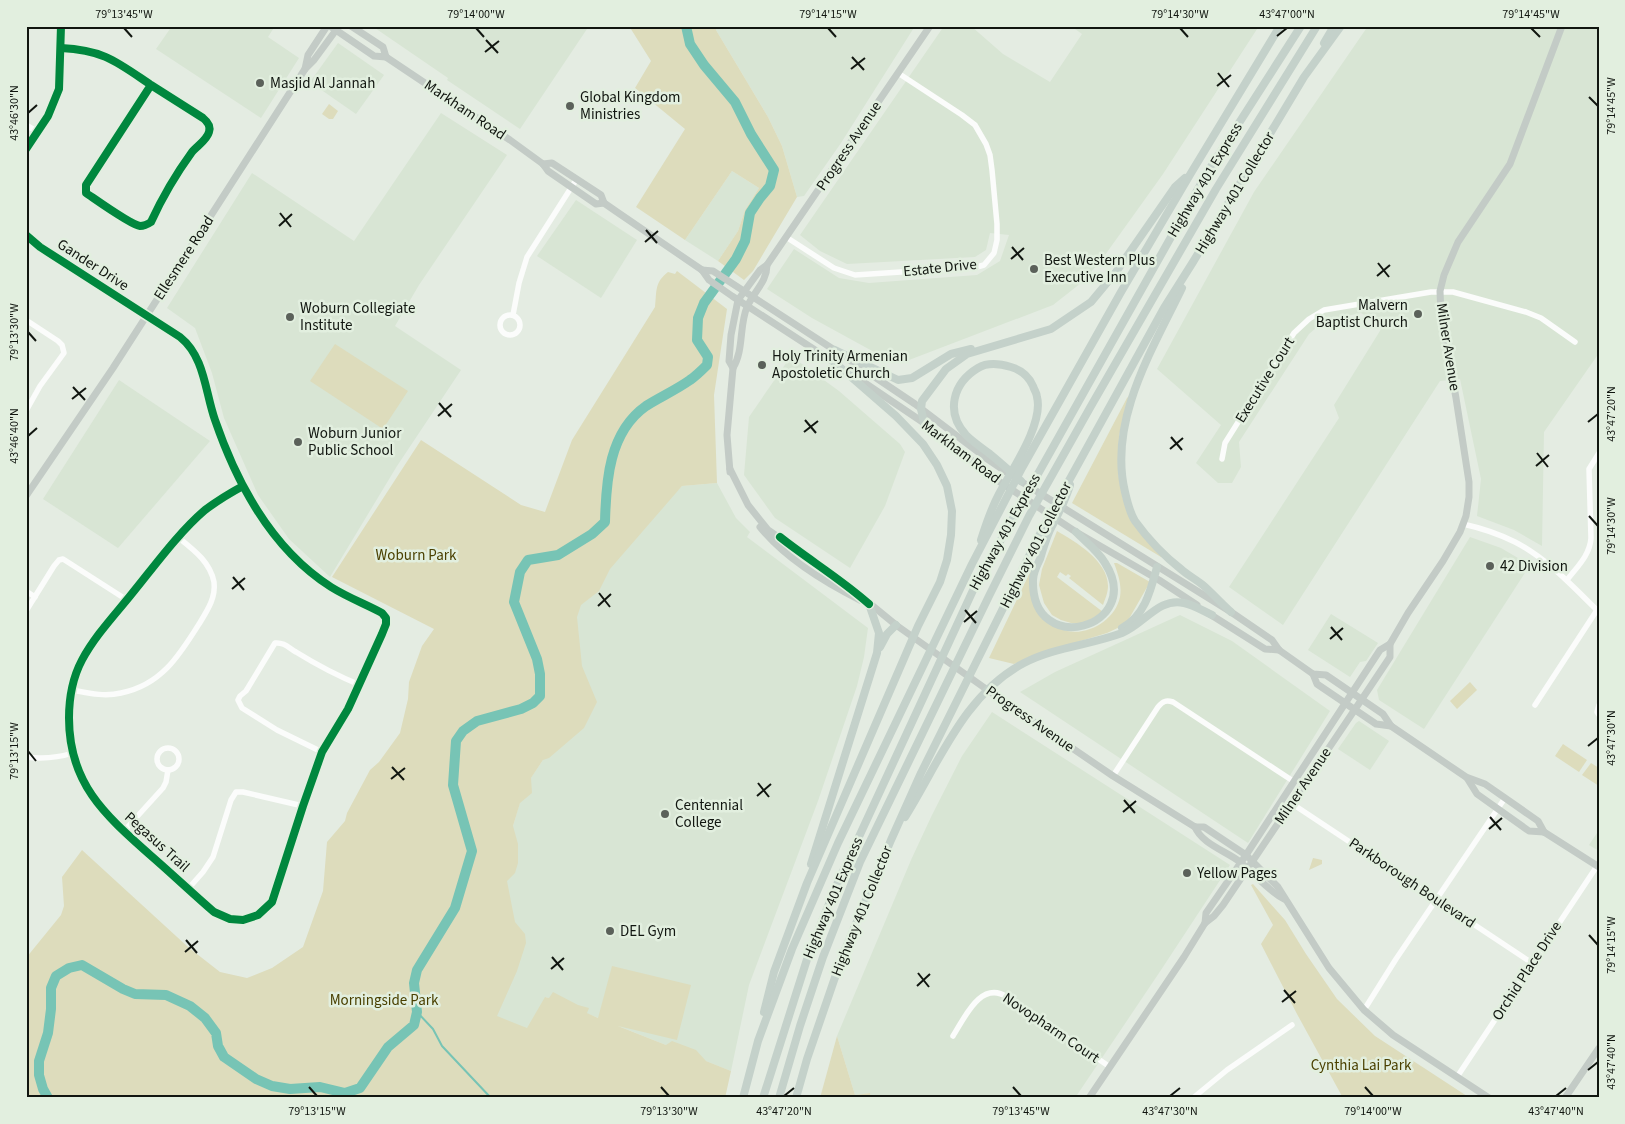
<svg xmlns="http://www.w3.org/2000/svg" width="1625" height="1124" font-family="'Source Sans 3',sans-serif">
<rect width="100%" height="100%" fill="#e4ece2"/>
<g fill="#d8e5d4">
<path d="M172 26H275L268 37 299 58 261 118 156 49Z"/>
<path d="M372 26H589L520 129 447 80 448 78Z"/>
<path d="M716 26H915L841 143 804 196 797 197 782 146 768 117 716 30Z"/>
<path d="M944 26H971L1003 54 1050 82 1082 34 1071 26H1259L1163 174 1100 262 1081 283 1053 305 909 360 885 358 812 318 767 289 794 249 839 278 869 283 977 275 1000 261 1009 235 990 233 986 250 975 257 847 264 820 251 800 235Z"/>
<path d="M1368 26H1599V353L1544 432 1542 546 1514 530 1477 516 1481 479 1460 379 1440 381 1283 625 1229 587 1339 418 1334 405 1383 326 1361 313 1324 321 1309 334 1239 442 1241 467 1232 483H1218L1196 463 1221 425 1157 369 1254 192Z"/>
<path d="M338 43 384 75 356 114 310 82Z"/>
<path d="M441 113 507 155 419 285 395 326 461 370 397 466 330 577 289 539 258 495 224 418 212 373 195 328 167 308 252 173 354 241Z"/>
<path d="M732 171 759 188 745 210 738 231 718 261 685 240Z"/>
<path d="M576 200 637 240 601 298 537 256Z"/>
<path d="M791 356 839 391 900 444 905 452 885 506 850 568 775 518 744 475 749 417Z"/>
<path d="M119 380 210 441 118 548 43 499Z"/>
<path d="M717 483 736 518 750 532 747 537 868 628 864 657 857 686 818 801 749 985 731 1071 546 997 527 1033 482 1009 503 861 524 788 556 741 564 628 611 559 682 486Z"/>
<path d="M1470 537 1501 548 1530 565 1424 729 1379 700 1377 690Z"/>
<path d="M1331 614 1378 643 1366 661 1360 662 1350 677 1308 650Z"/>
<path d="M1180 615 1232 641 1330 711 1248 843 1020 692 1055 672Z"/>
<path d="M992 712 1230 865 1161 970 1075 1098H871L870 1093 855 1095 837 1036 911 860 932 815 962 756Z"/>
<path d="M1359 721 1389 741 1370 770 1338 749 1356 723Z"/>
<path d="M1599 830V851L1589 845Z"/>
</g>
<g fill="#dddcbc">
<path d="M629 26H716V30L768 117 782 146 797 197 753 271 744 280 718 261 738 231 745 210 759 188 732 171 685 240 636 207 685 129 635 88 651 61Z"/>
<path d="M329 104 338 111 333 119H329L322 114Z"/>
<path d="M677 271 727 309 714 395 717 483 682 486 610 569 599 591 581 605 577 617 582 666 597 702 584 728 549 758 543 760 531 778 532 793 520 803 513 826 518 844V863L515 873 507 881 515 922 525 934 526 943 517 971 497 1016 527 1028 545 997 549 998 553 992 578 1005 589 1008 587 1013 598 1018 612 966 691 985 677 1040 618 1026 666 1045 672 1041 696 1050 706 1061 731 1071 725 1098H26V958L61 915 64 906 62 877 82 850 188 947 220 972 247 978 272 968 303 947 323 891 327 842 345 821 347 813 370 770 379 762 400 733 408 699 409 682 422 646 434 629 332 577 421 440 521 505 545 512 572 440 655 307C657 291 654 283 668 272L675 274Z"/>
<path d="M335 344 408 391 383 429 310 381Z"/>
<path d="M1129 396 1119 436 1118 473 1123 499 1165 558 1161 557 1072 503 1127 398Z"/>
<path d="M1057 531C1076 542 1108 561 1108 586 1108 593 1105 599 1103 605L1069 578 1071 576 1068 574 1066 576 1060 572 1057 577 1103 612 1085 623H1071L1061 620 1052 615 1044 603 1039 585 1042 569Z"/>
<path d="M1114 563H1117L1150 582 1126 624 1107 633 1041 653 1014 664 989 658 1031 570 1033 572 1034 599C1040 606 1052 624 1059 628 1082 640 1115 622 1120 597 1122 585 1118 574 1114 563Z"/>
<path d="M1470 682 1477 690 1457 709 1450 701Z"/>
<path d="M1563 744 1587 760 1579 772 1555 756Z"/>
<path d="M1591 763 1599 768V786L1582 775Z"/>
<path d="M1313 858 1322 860V864L1309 870Z"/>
<path d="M1253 884 1285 920 1306 954 1337 999 1375 1036 1470 1098H1343L1297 1014 1261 944 1273 925 1251 885Z"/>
<path d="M837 1036 855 1095 870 1093 871 1098H820Z"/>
</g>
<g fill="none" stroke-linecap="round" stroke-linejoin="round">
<path stroke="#77c4b5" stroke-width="2" d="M417 1012 433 1029 442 1046 491 1098"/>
<path stroke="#77c4b5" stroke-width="10" d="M48 1098 43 1089 39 1075V1061L48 1033 51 1009V988L56 976 69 968 82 965 123 989 135 994 166 995 190 1006 205 1018 216 1033 218 1046 224 1057 256 1079 272 1086 290 1089 320 1087 345 1093 360 1088 388 1047 414 1025 417 1012 414 983 417 970 455 908 472 851 453 785 456 741 463 731 477 721 521 709 533 703 540 696V674L537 659 514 602 520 572 528 560 558 555 592 534 605 522C606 481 609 432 646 406 660 397 676 390 690 380 696 376 702 370 707 365L708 357 697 340 698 318 704 303 736 259 745 241 750 213 760 198 770 186 774 170 751 134 735 102 704 65 690 44 686 26"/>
<g stroke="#fbfcfb" stroke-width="5.5">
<path d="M61 48C104 50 117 62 151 85L86 185V193C95 199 131 225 140 226 144 226 148 224 151 222 162 198 176 174 192 152 197 146 207 140 209 132 211 126 208 122 203 118L151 85"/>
<path d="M26 125 38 132"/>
<path d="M26 149 48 116 59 89 61 26"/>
<path d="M26 235 40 247 180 337C205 357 205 392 215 420 237 484 273 550 331 587 347 597 365 604 382 613L386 618V624L382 634 348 709 322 752 303 806 272 902 258 915 243 920 230 919 214 912C192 893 171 873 149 854 104 814 69 783 69 718 69 699 73 677 82 660 95 636 113 617 130 596 153 568 178 533 205 510 217 501 230 493 243 486"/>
<path d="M786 237 834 268 855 275 977 267 984 265 994 253 997 240V224L992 170 990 155 986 144 975 125 962 115 898 73"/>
<circle cx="510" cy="325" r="10"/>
<path d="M513 315 519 283 527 257 576 180"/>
<path d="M26 320 58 341 62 345 64 353 40 386 26 411"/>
<path d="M1222 459 1225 443 1294 333 1309 319 1324 310 1431 292H1453L1526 312 1541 318 1575 342"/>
<path d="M1463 524C1481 528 1499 534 1515 542 1548 559 1573 587 1599 612"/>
<path d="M1567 580C1577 567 1590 555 1591 538L1589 469 1599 453"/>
<path d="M26 591 35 597"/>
<path d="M26 611 54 566 59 560 63 559 127 600"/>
<path d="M72 690C88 693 104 697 121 693 161 685 179 656 199 624 207 611 216 598 214 582 210 562 194 550 179 538"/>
<path d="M1535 705 1597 610"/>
<path d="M1599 705 1597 712 1599 715"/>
<circle cx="168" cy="759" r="11"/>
<path d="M322 752 277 730 242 708 238 700 240 696 246 691 275 643C284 642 289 648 296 652 317 665 338 676 360 685"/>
<path d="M26 757C42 759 57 758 73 753"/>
<path d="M1113 776 1158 707C1163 701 1166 700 1173 702L1293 781"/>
<path d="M1291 803 1532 963"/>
<path d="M124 831 163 788 166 782 168 770"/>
<path d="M188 889 203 872 213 857 231 800 236 792H243L303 806"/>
<path d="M1364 1010 1396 959 1505 798"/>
<path d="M953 1036C965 1017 981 980 1007 997L1110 1067"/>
<path d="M1457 1077 1597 866"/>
<path d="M1193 1098 1227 1070 1292 1025"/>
</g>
<g stroke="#c3cbc6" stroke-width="7">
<path d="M330 26 374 56 386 57 510 140 543 164 548 171 596 204 604 203 617 212 702 270 709 280 732 296 838 365"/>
<path d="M351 26 383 47 386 57"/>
<path d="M305 69 308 55 327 26"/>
<path d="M543 164 552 163 601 195 604 203"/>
<path d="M702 270 713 271 839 353"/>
<path d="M848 359 915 404 986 458 1008 473"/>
<path d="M733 368 729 361 731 335 738 300 760 270 767 265 930 26"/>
<path d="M853 375 924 423 994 478 1076 532 1159 580 1197 605"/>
<path d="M730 469 748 505 768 530 846 584 896 625 996 696 1113 776 1195 827H1204L1246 855 1278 887 1329 968 1364 1010 1393 1035 1489 1098"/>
<path d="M730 472 727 435 733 368C744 350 739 326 747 307 754 291 767 282 767 265"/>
<path d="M1017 479 1231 612 1272 640 1279 650 1313 674 1326 675 1383 714 1391 726 1466 777 1485 784 1538 821 1544 832"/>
<path d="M26 496 113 368 305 69 314 60 339 26"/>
<path d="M760 527C785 558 824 582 860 600"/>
<path d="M1208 613 1265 649 1279 650"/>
<path d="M1313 674 1317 684 1376 724 1391 726"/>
<path d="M1467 778 1477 794 1529 831 1544 832 1599 867"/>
<path d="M1195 827C1202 844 1226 851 1240 862 1255 874 1267 890 1284 899"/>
<path d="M1205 923 1206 913 1246 855 1380 650 1390 644 1408 613 1443 561 1460 532 1466 516 1469 497V482L1456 398 1441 316 1440 291 1444 275 1458 242 1510 164 1562 26"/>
<path d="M1089 1098 1184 957 1205 923 1214 916 1223 905 1368 690 1390 657V644"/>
<path d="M1565 1098 1599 1048"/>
</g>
<g stroke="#c4d1ca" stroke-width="8">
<path d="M1324 43 1334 26"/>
<path d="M1182 288C1152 350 1108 421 1125 492 1127 501 1130 513 1135 521 1148 539 1164 556 1182 570 1189 576 1197 580 1204 586 1213 594 1222 604 1231 612"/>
<path d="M835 350 898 380 912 378 951 354 971 349"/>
<path d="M924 423 921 409 922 401 946 369 967 354 1051 329 1091 302 1116 272 1175 187 1185 178"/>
<path d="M1070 485C1065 502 1058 514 1050 530 1046 539 1043 549 1040 559 1037 565 1033 573 1033 580 1031 660 1146 627 1105 563 1098 551 1086 542 1076 532"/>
<path d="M981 540C986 524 991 509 999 494 1011 471 1044 424 1037 397 1037 393 1034 390 1033 386 1029 377 1021 370 1011 367 1001 364 988 362 978 368 953 383 945 412 966 435 973 442 982 448 990 454 1001 463 1011 472 1021 481"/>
<path d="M1122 628C1145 616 1151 589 1157 567"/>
<path d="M880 647 887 634 896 625"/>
<path d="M905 817C939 763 964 694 1024 663 1055 647 1090 645 1122 633 1144 624 1159 597 1184 603 1194 605 1203 611 1212 615"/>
<path d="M811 864 877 653 879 633 869 604"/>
<path d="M764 1012 774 972 807 883 918 626 940 582 947 560 951 535 952 511 947 486 937 465 923 444 896 416 834 362"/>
<path d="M743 1098 758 1041 792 949 838 843 972 564 1022 468 1121 292 1191 173 1280 26"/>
<path d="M763 1098 809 953 838 882 975 586 1207 173 1301 26"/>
<path d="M779 1098 800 1026 823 957 860 862 989 596 1029 516 1091 406 1216 189 1317 26"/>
<path d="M796 1098 807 1059 842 957 891 840 921 773 1044 526 1164 308 1193 262 1304 77 1341 26"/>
</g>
<g stroke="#e2efdf" stroke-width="11">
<g id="cycleway">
<path d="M61 48C104 50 117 62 151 85L86 185V193C95 199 131 225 140 226 144 226 148 224 151 222 162 198 176 174 192 152 197 146 207 140 209 132 211 126 208 122 203 118L151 85"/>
<path d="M26 149 48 116 59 89 61 26"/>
<path d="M26 235 40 247 180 337C205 357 205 392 215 420 237 484 273 550 331 587 347 597 365 604 382 613L386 618V624L382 634 348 709 322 752 303 806 272 902 258 915 243 920 230 919 214 912C192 893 171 873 149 854 104 814 69 783 69 718 69 699 73 677 82 660 95 636 113 617 130 596 153 568 178 533 205 510 217 501 230 493 243 486"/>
<path d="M780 537C809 560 841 579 869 604"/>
</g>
</g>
<use href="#cycleway" stroke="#00873e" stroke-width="8"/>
</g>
<path fill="none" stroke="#111610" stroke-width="2" d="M124 28 132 37M476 28 484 37M828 28 836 37M1180 28 1188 37M1531 28 1540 37M1277 36 1287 28M486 40 498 53M485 52 499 41M852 57 864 70M851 69 865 58M1218 73 1229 87M1217 86 1231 75M1589 97 1598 106M28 113 37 105M280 213 291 227M279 226 292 214M646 230 657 243M645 242 658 231M1012 247 1023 260M1011 259 1024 248M1378 263 1389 277M1377 276 1390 265M28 332 36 341M73 387 85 400M72 399 86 388M439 403 451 417M438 416 452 404M805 420 816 433M1588 422 1598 414M804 432 818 421M28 436 37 428M1171 437 1182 450M1170 449 1183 438M1537 453 1548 467M1536 466 1549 455M1589 516 1598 526M233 577 244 590M232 589 245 578M599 593 610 607M598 606 611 594M965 610 976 623M964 622 977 611M1331 627 1342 640M1330 639 1343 628M1588 746 1598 738M28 751 36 761M392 767 404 780M391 779 405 768M758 783 769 797M757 796 771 784M1124 800 1135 813M1123 812 1136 801M1490 817 1501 830M1489 829 1502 818M1589 935 1598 945M186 940 197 953M185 952 198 941M552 957 563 970M551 969 564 958M918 973 929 987M917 986 930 974M1284 990 1295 1003M1282 1002 1296 991M1588 1070 1598 1062M309 1087 317 1096M661 1087 669 1096M1013 1087 1021 1096M1365 1087 1373 1096M784 1096 794 1088M1170 1096 1180 1088M1556 1096 1566 1088"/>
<g fill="#5b615a" stroke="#e2efdf" stroke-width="2">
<circle cx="260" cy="83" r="5"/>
<circle cx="570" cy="106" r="5"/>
<circle cx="1034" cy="269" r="5"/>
<circle cx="1418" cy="314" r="5"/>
<circle cx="290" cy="317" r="5"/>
<circle cx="762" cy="365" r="5"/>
<circle cx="298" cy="442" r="5"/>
<circle cx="1490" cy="566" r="5"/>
<circle cx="665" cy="814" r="5"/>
<circle cx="1187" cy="873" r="5"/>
<circle cx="610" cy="931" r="5"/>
</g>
<g text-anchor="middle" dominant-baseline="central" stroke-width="5" stroke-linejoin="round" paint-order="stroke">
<g font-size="15" fill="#111610" stroke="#e2efdf" text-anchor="start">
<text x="270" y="83">Masjid Al Jannah</text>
<text x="580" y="97">Global Kingdom<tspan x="580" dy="17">Ministries</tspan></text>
<text x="1044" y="260">Best Western Plus<tspan x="1044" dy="17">Executive Inn</tspan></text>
<text x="1408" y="305" text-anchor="end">Malvern<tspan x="1408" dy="17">Baptist Church</tspan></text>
<text x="300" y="308">Woburn Collegiate<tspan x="300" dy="17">Institute</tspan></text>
<text x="772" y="356">Holy Trinity Armenian<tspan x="772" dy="17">Apostoletic Church</tspan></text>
<text x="308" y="433">Woburn Junior<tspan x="308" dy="17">Public School</tspan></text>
<text x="1500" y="566">42 Division</text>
<text x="675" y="805">Centennial<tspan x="675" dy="17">College</tspan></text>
<text x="1197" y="873">Yellow Pages</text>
<text x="620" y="931">DEL Gym</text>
</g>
<g font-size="15" fill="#111610" stroke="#e2efdf">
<text transform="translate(465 110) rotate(34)">Markham Road</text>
<text transform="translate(849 146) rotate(-56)">Progress Avenue</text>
<text transform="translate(1205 180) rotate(-59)">Highway 401 Express</text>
<text transform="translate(1235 193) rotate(-59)">Highway 401 Collector</text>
<text transform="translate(184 258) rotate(-57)">Ellesmere Road</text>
<text transform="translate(93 265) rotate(33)">Gander Drive</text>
<text transform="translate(940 268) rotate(-6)">Estate Drive</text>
<text transform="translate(1448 347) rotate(81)">Milner Avenue</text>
<text transform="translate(1265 380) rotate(-58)">Executive Court</text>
<text transform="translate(961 452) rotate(37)">Markham Road</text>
<text transform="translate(1005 532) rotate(-61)">Highway 401 Express</text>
<text transform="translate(1036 545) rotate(-63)">Highway 401 Collector</text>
<text transform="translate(1030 719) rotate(35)">Progress Avenue</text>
<text transform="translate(1303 786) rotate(-56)">Milner Avenue</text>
<text transform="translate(157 842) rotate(42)">Pegasus Trail</text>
<text transform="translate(1412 883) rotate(34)">Parkborough Boulevard</text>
<text transform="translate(833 898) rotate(-67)">Highway 401 Express</text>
<text transform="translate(862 911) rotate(-68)">Highway 401 Collector</text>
<text transform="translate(1527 971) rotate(-57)">Orchid Place Drive</text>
<text transform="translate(1051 1028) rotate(34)">Novopharm Court</text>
</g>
<g font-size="15" fill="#4a4000" stroke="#e2efdf">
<text x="416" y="555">Woburn Park</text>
<text x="384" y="1000">Morningside Park</text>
<text x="1361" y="1065">Cynthia Lai Park</text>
</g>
</g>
<rect width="1625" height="1124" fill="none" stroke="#e2efdf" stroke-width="55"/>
<rect x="28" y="28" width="1570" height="1068" fill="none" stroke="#111610" stroke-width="2"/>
<g font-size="12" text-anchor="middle" fill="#111610">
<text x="124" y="18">79°13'45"W</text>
<text x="476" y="18">79°14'00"W</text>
<text x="828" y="18">79°14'15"W</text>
<text x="1180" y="18">79°14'30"W</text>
<text x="1287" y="18">43°47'00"N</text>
<text x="1531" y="18">79°14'45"W</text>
<text transform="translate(1611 106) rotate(-90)" y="4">79°14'45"W</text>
<text transform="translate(14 113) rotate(-90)" y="4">43°46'30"N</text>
<text transform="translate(14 332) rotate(-90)" y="4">79°13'30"W</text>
<text transform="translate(1611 414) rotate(-90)" y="4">43°47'20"N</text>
<text transform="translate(14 436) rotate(-90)" y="4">43°46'40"N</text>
<text transform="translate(1611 526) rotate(-90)" y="4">79°14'30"W</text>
<text transform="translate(1611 738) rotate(-90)" y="4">43°47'30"N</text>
<text transform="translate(14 751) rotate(-90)" y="4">79°13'15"W</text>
<text transform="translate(1611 945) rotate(-90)" y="4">79°14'15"W</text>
<text transform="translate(1611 1062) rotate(-90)" y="4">43°47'40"N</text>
<text x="317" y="1115">79°13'15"W</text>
<text x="669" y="1115">79°13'30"W</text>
<text x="784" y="1115">43°47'20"N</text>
<text x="1021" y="1115">79°13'45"W</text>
<text x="1170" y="1115">43°47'30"N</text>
<text x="1373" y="1115">79°14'00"W</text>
<text x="1556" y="1115">43°47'40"N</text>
</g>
</svg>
